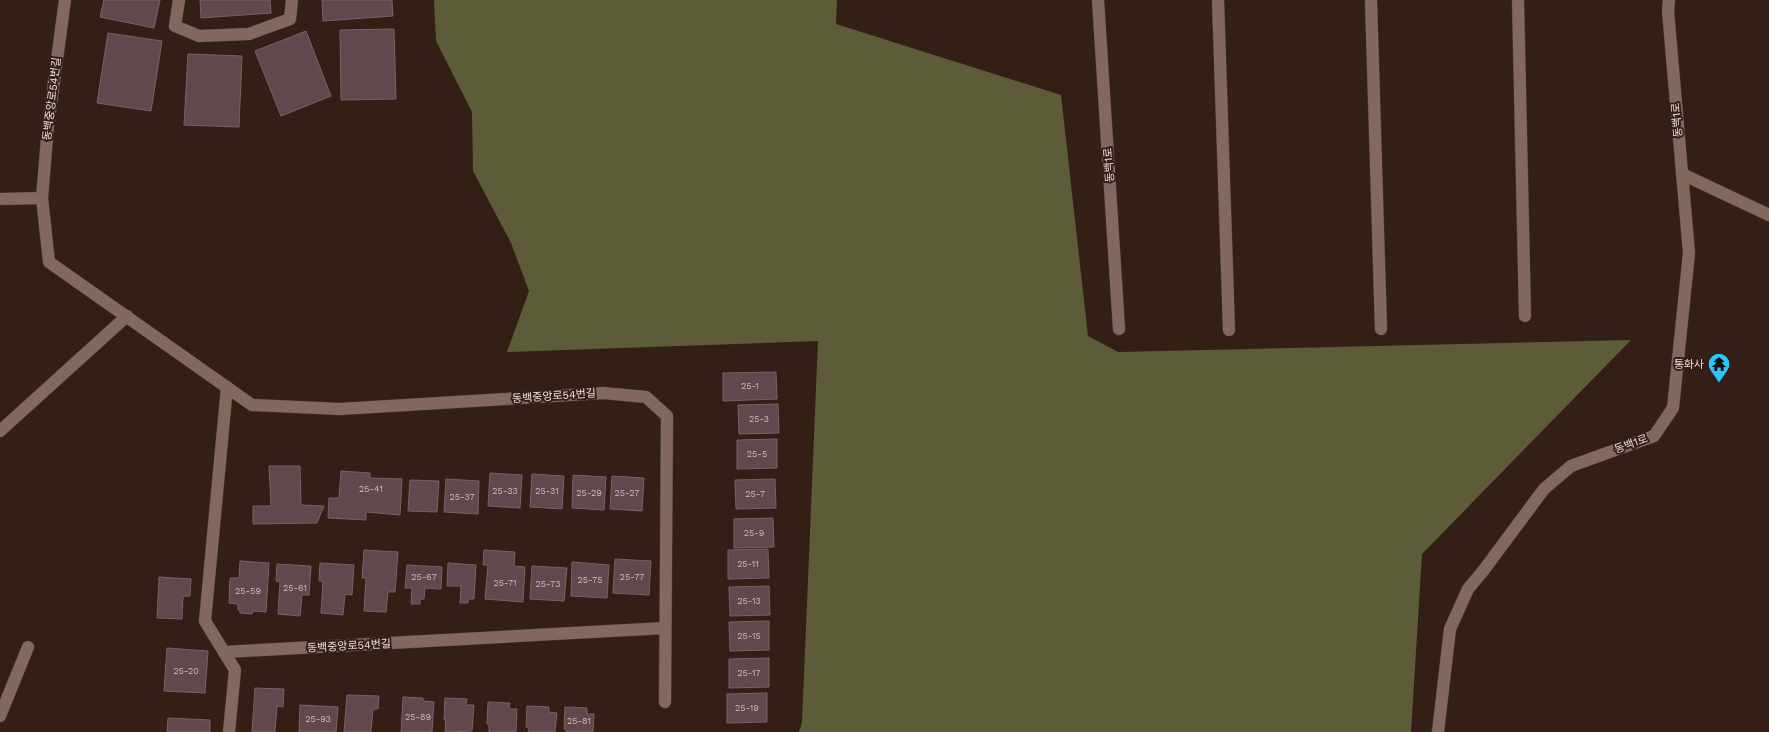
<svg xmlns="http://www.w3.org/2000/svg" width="1769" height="732" font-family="'Work Sans','Noto Sans KR',sans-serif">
<rect width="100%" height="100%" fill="#341f17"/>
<path fill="#5c5d38" d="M434 0H837L836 24 1061 95 1088 336 1118 352 1631 340 1422 554 1411 732H799L802 722 818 341 507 352 529 291 511 243 473 171 472 112 436 41Z"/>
<g fill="#62484d" stroke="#7b6065">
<path d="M104 0H160L154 28 100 17Z"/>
<path d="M200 0H270L271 13 201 18Z"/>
<path d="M322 0H392L393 16 323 21Z"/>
<path d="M394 29 396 99 341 100 340 30Z"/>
<path d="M306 31 331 96 281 116 255 51Z"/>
<path d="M108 33 162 41 151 111 97 103Z"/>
<path d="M188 54 242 56 239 127 184 125Z"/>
<path d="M776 372 777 399 723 401V373Z"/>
<path d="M778 404 779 433 739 434 738 405Z"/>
<path d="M777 439V468L737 469V440Z"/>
<path d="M269 466H300L301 505 324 506 317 523 253 524V506H271Z"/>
<path d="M341 471 370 473V478L402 479 400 515 366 512V520L328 518 329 498H339Z"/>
<path d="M490 473 522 475 520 508 488 506Z"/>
<path d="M532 474 564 476 562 509 530 507Z"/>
<path d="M573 475 606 477 604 510 572 508Z"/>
<path d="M612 476 644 478 642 511 610 509Z"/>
<path d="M446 479 479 481 478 514 444 512Z"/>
<path d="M775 479 776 508 736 509 735 480Z"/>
<path d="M410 480 439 481 437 512 408 511Z"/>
<path d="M773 518 774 547 734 548V519Z"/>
<path d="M768 549 769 578 728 579V550Z"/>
<path d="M364 550 398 552 395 592H388L386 612 364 611 366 578H362Z"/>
<path d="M484 550 515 552 514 566 525 567 523 602 485 599 488 565H483Z"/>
<path d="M615 559 651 561 649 595 613 593Z"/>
<path d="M240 561 269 563 266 612 253 611 252 614 240 613V610H238V604L229 603 230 578H239Z"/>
<path d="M572 562 609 565 607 598 571 596Z"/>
<path d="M320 563 354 565 352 595 345 594 343 615 321 613 323 581H319Z"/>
<path d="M448 563 476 565 474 599H468V603H460L461 586H447Z"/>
<path d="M277 564 311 566 309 595H302L300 616 278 614 280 582 276 581Z"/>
<path d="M407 565 442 567 441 589 425 588 424 599H420V604H411L412 588H405Z"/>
<path d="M532 566 567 568 564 601 530 599Z"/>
<path d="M159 577 191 579 190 596H183L182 619 157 618Z"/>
<path d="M769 586 770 615 730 616 729 587Z"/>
<path d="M769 621V650L730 651 729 622Z"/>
<path d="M167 648 208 651 205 693 164 691Z"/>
<path d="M769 658V687L729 688V659Z"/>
<path d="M255 688 284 689 283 707 277 706 275 732H252Z"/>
<path d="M767 693V722L727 723V694Z"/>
<path d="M347 695 379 696 378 709H373L371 732H344Z"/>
<path d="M403 697 423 698V701L434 702 432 732H401Z"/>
<path d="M445 698 467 699 466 705H474L472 731 445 732 446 720H444Z"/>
<path d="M488 702 510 703 509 709H517L516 732H489V724H487Z"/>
<path d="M300 705 338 707 336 732H299Z"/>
<path d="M527 706 549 707V712L557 713 555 732H528L529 728 526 727Z"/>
<path d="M565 707 587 708V714H594L593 732H566V729H564Z"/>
<path d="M168 718 210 720V732H167Z"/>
</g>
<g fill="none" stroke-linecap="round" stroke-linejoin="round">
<g stroke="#4e3c37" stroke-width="13">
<g id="lane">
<path d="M65 0 48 126 42 198 49 262 252 405 340 409 603 393 646 397 667 416 665 702"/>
<path d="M179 0 175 26 199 36 249 34 290 19 292 0"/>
<path d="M0 199 42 198"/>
<path d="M227 387 205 621 235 670 229 732"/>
<path d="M0 431 127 316"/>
<path d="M224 652 665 628"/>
<path d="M0 716 28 647"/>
<path d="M1438 732 1450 629 1468 589 1483 571"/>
</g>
</g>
<g stroke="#4e3c37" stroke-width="13">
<g id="street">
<path d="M1098 0 1119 329"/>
<path d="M1218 0 1229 330"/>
<path d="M1371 0 1381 329"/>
<path d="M1518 0 1525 316"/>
<path d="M1682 174 1769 215"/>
<path d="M1483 571 1544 489 1571 466 1654 436 1673 408 1689 253 1668 11 1669 0"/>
</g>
</g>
<use href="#lane" stroke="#82685f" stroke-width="12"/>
<use href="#street" stroke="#82685f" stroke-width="12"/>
</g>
<defs>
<g id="temple-pin" transform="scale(1.15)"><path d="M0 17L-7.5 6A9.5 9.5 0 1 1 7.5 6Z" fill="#27c8ff" stroke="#341f17"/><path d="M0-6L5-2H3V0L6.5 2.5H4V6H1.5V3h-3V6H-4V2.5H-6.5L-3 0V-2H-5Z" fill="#111"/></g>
</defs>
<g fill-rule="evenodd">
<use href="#temple-pin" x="1719" y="364"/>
</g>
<g text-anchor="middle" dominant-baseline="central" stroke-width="4" stroke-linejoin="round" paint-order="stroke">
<g font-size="9" fill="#ccbab8">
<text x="750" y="386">25-1</text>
<text x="759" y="419">25-3</text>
<text x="757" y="454">25-5</text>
<text x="371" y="489">25-41</text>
<text x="505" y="491">25-33</text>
<text x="547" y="491">25-31</text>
<text x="589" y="493">25-29</text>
<text x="627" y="493">25-27</text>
<text x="755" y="494">25-7</text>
<text x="462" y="497">25-37</text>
<text x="754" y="533">25-9</text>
<text x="748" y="564">25-11</text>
<text x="424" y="577">25-67</text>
<text x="632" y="577">25-77</text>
<text x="590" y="580">25-75</text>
<text x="505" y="583">25-71</text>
<text x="548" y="584">25-73</text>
<text x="295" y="588">25-61</text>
<text x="248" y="591">25-59</text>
<text x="749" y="601">25-13</text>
<text x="749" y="636">25-15</text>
<text x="186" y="671">25-20</text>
<text x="749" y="673">25-17</text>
<text x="747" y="708">25-19</text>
<text x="418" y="717">25-89</text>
<text x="318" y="719">25-93</text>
<text x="579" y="721">25-81</text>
</g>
<g font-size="11" fill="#f0e0db" stroke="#341f17">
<text transform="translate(52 99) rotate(-83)">동백중앙로54번길</text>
<text transform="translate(1677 120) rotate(-95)">동백1로</text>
<text transform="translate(1109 165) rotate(-94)">동백1로</text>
<text transform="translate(554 396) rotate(-4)">동백중앙로54번길</text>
<text transform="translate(1631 444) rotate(-20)">동백1로</text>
<text transform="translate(349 646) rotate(-3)">동백중앙로54번길</text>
</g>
<g font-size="11" fill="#f0e0db" stroke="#341f17" text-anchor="end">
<text x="1704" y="364">통화사</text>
</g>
</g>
</svg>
